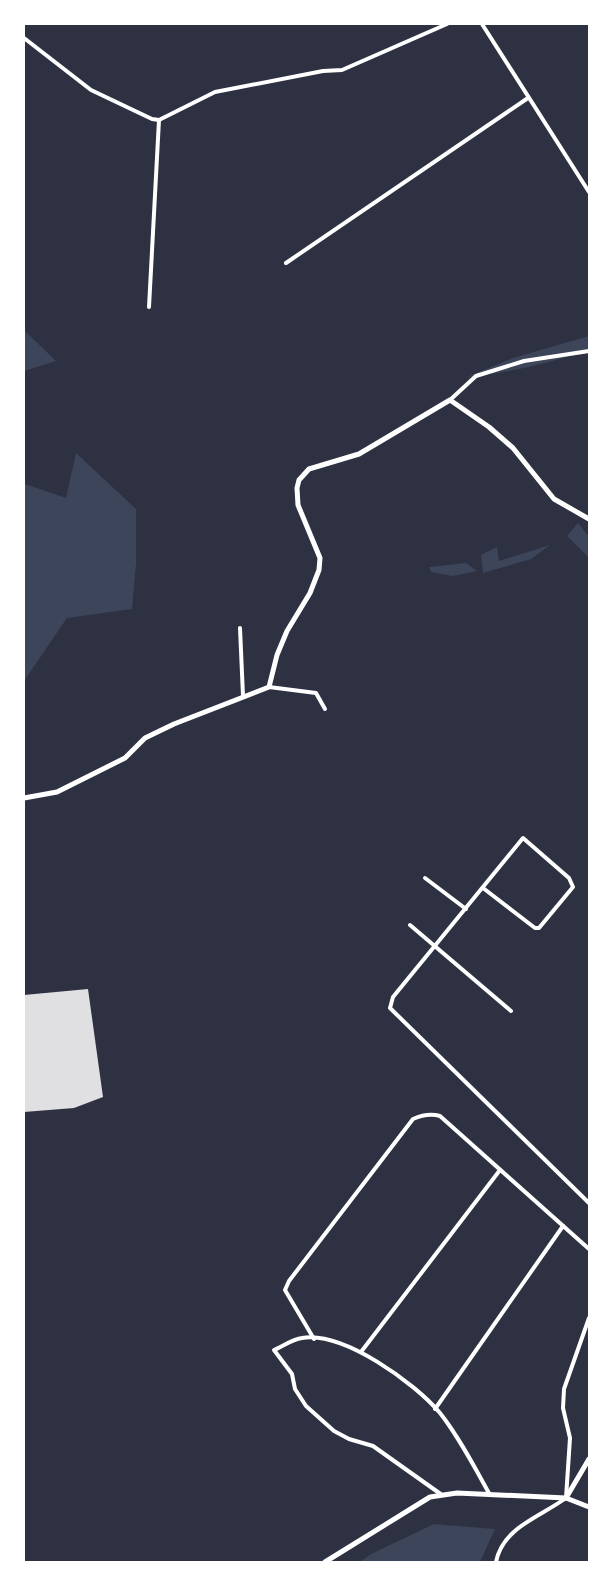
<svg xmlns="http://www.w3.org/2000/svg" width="613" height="1586" font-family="Roboto,sans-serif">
<rect width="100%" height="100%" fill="#2d3142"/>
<g fill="#3c4559">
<path d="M24 330 56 361 24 371Z"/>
<path d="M589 336V350C549 363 509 373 467 377L513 358Z"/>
<path d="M76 453 136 509V564L132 609 67 618 24 681V486L25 484 66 498Z"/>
<path d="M578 523 589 537V558L567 536Z"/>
<path d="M550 545 531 559 483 573 481 555 497 547 499 561Z"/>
<path d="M466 563 477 571 453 576 431 572 429 567Z"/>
<path d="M434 1524 495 1529 480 1562H360L371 1554Z"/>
</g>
<path fill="#e0e0e3" d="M88 989 103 1097 74 1108 24 1112V995Z"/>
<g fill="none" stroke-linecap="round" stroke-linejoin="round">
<g stroke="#fff" stroke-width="4">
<path d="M482 24 589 192"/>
<path d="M24 38 91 90 152 119 159 120 215 92 323 71 342 70 447 24"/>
<path d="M286 263 528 98"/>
<path d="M149 307 159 120"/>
<path d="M450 400 476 376 524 361 589 351"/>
<path d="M240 628 243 696"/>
<path d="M269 687 316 693 325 709"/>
<path d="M425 878 466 909"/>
<path d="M483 888 535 928H539L573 887 569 878 523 838 393 997 390 1008 589 1203"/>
<path d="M410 925 511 1011"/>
<path d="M314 1339 285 1290 289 1281 413 1119C422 1115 430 1113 440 1116L589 1249"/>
<path d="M361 1352 500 1170"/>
<path d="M435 1409 563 1226"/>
<path d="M442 1495 373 1446 349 1439 334 1431 306 1406 295 1389 292 1374 274 1350C283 1346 293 1339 302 1338 343 1331 415 1383 440 1413 459 1437 475 1468 490 1495"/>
<path d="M496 1562C503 1527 540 1517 566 1498L570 1438 563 1408 564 1389 589 1318"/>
</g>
<g stroke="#fff" stroke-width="5">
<path d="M24 798 57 792 125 758 145 738 174 724 269 687 277 655 287 631 310 593 319 570 320 558 298 505 297 488 299 480 309 469 359 454 450 400 489 427 513 448 554 499 589 519"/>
<path d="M566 1498 589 1459"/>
<path d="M325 1562 430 1497 457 1493 566 1498 589 1507"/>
</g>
</g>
<rect width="613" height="1586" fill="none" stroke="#ffffff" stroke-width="50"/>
</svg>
